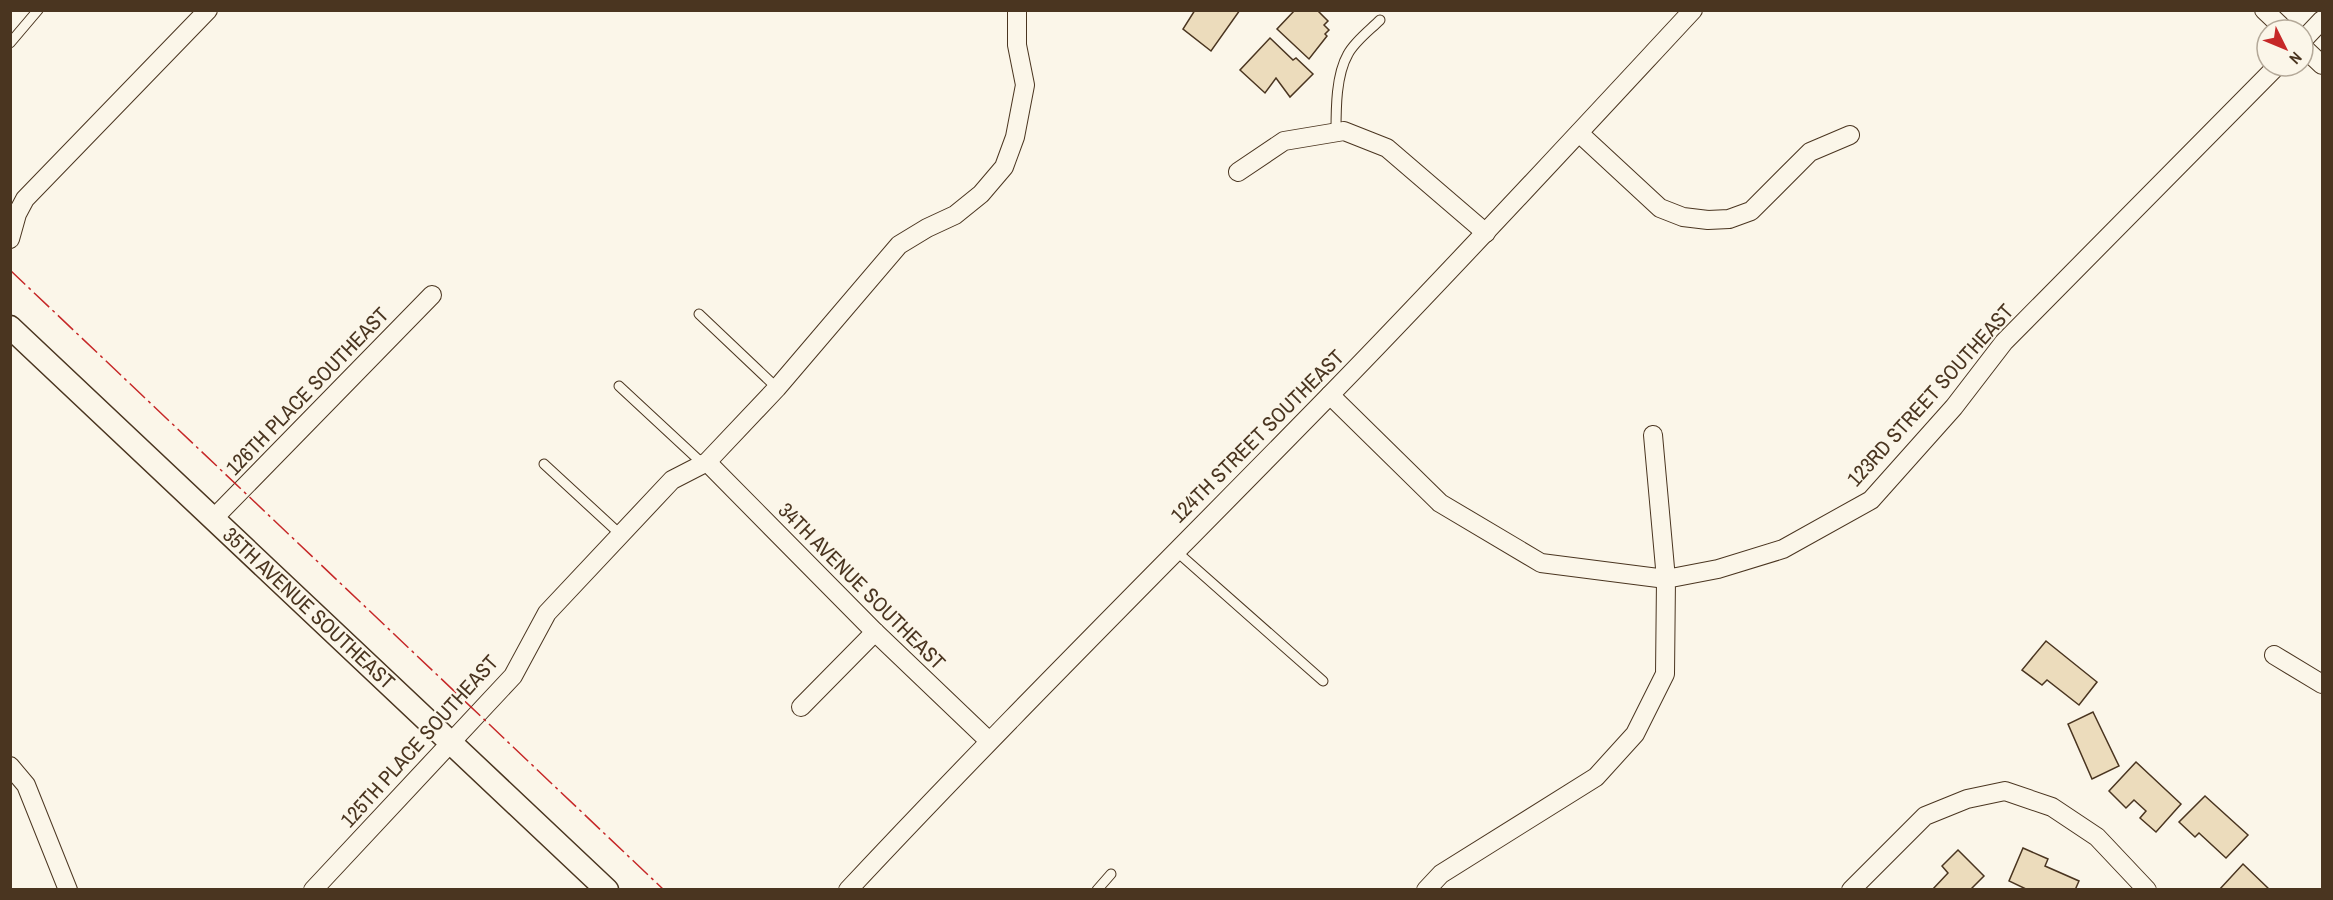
<svg xmlns="http://www.w3.org/2000/svg" width="2333" height="900" font-family="'Archivo Narrow',sans-serif">
<rect width="100%" height="100%" fill="#fbf6e9"/>
<g fill="#ecdcbc" stroke="#4a3520" stroke-width="1.5">
<path d="M1195 10H1240L1211 51 1183 29Z"/>
<path d="M1295 10H1317L1328 21 1324 25 1329 30 1325 34 1327 36 1309 59 1277 29Z"/>
<path d="M1270 38 1293 60 1296 58 1313 74 1290 97 1276 78 1265 93 1240 70Z"/>
<path d="M2046 641 2097 682 2079 705 2047 680 2042 685 2022 670Z"/>
<path d="M2093 712 2119 766 2092 779 2068 724Z"/>
<path d="M2136 762 2181 804 2156 832 2140 818 2146 811 2134 800 2126 808 2109 791Z"/>
<path d="M2205 796 2248 835 2226 858 2199 833 2195 837 2179 822Z"/>
<path d="M2023 848 2048 859 2045 866 2079 881 2075 890H2028L2009 881Z"/>
<path d="M1958 850 1984 876 1970 890H1932L1948 873 1942 866Z"/>
<path d="M2243 864 2270 890H2219Z"/>
</g>
<g fill="none" stroke-linecap="round" stroke-linejoin="round">
<g stroke="#4a3520" stroke-width="11">
<g id="service">
<path d="M10 43 38 10"/>
<path d="M1336 132C1336 108 1336 75 1348 54 1355 41 1370 30 1380 20"/>
<path d="M699 314 777 388"/>
<path d="M619 386 703 464"/>
<path d="M544 464 621 535"/>
<path d="M1176 551 1323 681"/>
<path d="M1097 890 1111 874"/>
</g>
</g>
<g stroke="#4a3520" stroke-width="20">
<g id="minor">
<path d="M2264 10 2285 30"/>
<path d="M2303 40 2322 20"/>
<path d="M2303 47 2322 65"/>
<path d="M1579 133 1660 208 1683 217 1708 220 1729 219 1751 211 1810 152 1850 135"/>
<path d="M1238 172 1284 141 1344 131 1387 148 1486 233"/>
<path d="M10 239 17 214 25 199 208 10"/>
<path d="M1330 395 1440 503 1541 563 1666 579 1653 435"/>
<path d="M707 462 875 632 988 740"/>
<path d="M214 518 432 295"/>
<path d="M2274 655 2322 684"/>
<path d="M801 707 875 632"/>
<path d="M10 766 26 785 68 890"/>
<path d="M313 890 513 676 547 613 672 480 707 462 777 388 899 245 927 228 955 215 981 194 1004 167 1015 137 1025 85 1017 45V10"/>
<path d="M848 890C1006 721 1170 559 1331 394 1454 268 1573 139 1693 10"/>
<path d="M1426 890 1441 874 1596 777 1635 734 1665 674 1666 579 1718 569 1783 549 1871 500 1954 407 2004 342 2277 66"/>
<path d="M1851 890 1925 816 1967 799 2005 791 2052 807 2097 837 2147 890"/>
</g>
</g>
<g stroke="#4a3520" stroke-width="25">
<path id="tertiary" d="M10 327 607 890"/>
</g>
<use href="#service" stroke="#fbf6e9" stroke-width="9"/>
<use href="#minor" stroke="#fbf6e9" stroke-width="18"/>
<use href="#tertiary" stroke="#fbf6e9" stroke-width="22"/>
<path stroke="#c62828" stroke-width="1.5" stroke-dasharray="21 4.5 3 4.5" stroke-linecap="butt" d="M10 270 664 890"/>
</g>
<g text-anchor="middle" dominant-baseline="central" stroke-width="4.5" stroke-linejoin="round" paint-order="stroke">
<g font-size="21" fill="#4a3520" stroke="#fbf6e9">
<text transform="translate(307 391) rotate(-46)">126TH PLACE SOUTHEAST</text>
<text transform="translate(1930 395) rotate(-48)">123RD STREET SOUTHEAST</text>
<text transform="translate(1257 436) rotate(-45)">124TH STREET SOUTHEAST</text>
<text transform="translate(862 586) rotate(45)">34TH AVENUE SOUTHEAST</text>
<text transform="translate(309 608) rotate(43)">35TH AVENUE SOUTHEAST</text>
<text transform="translate(419 741) rotate(-48)">125TH PLACE SOUTHEAST</text>
</g>
</g>
<rect width="2333" height="900" fill="none" stroke="#4a3520" stroke-width="24"/>
<g transform="translate(2285 48) rotate(133)"><circle r="28" fill="#fbf6e9" stroke="#b4a999" stroke-width="1.5"/>
<path d="M0-4.5L10 22L0 15L-10 22Z" fill="#c62828"/>
<text y="-9" font-size="16" font-weight="bold" text-anchor="middle" fill="#4a3520">N</text>
</g>
</svg>
